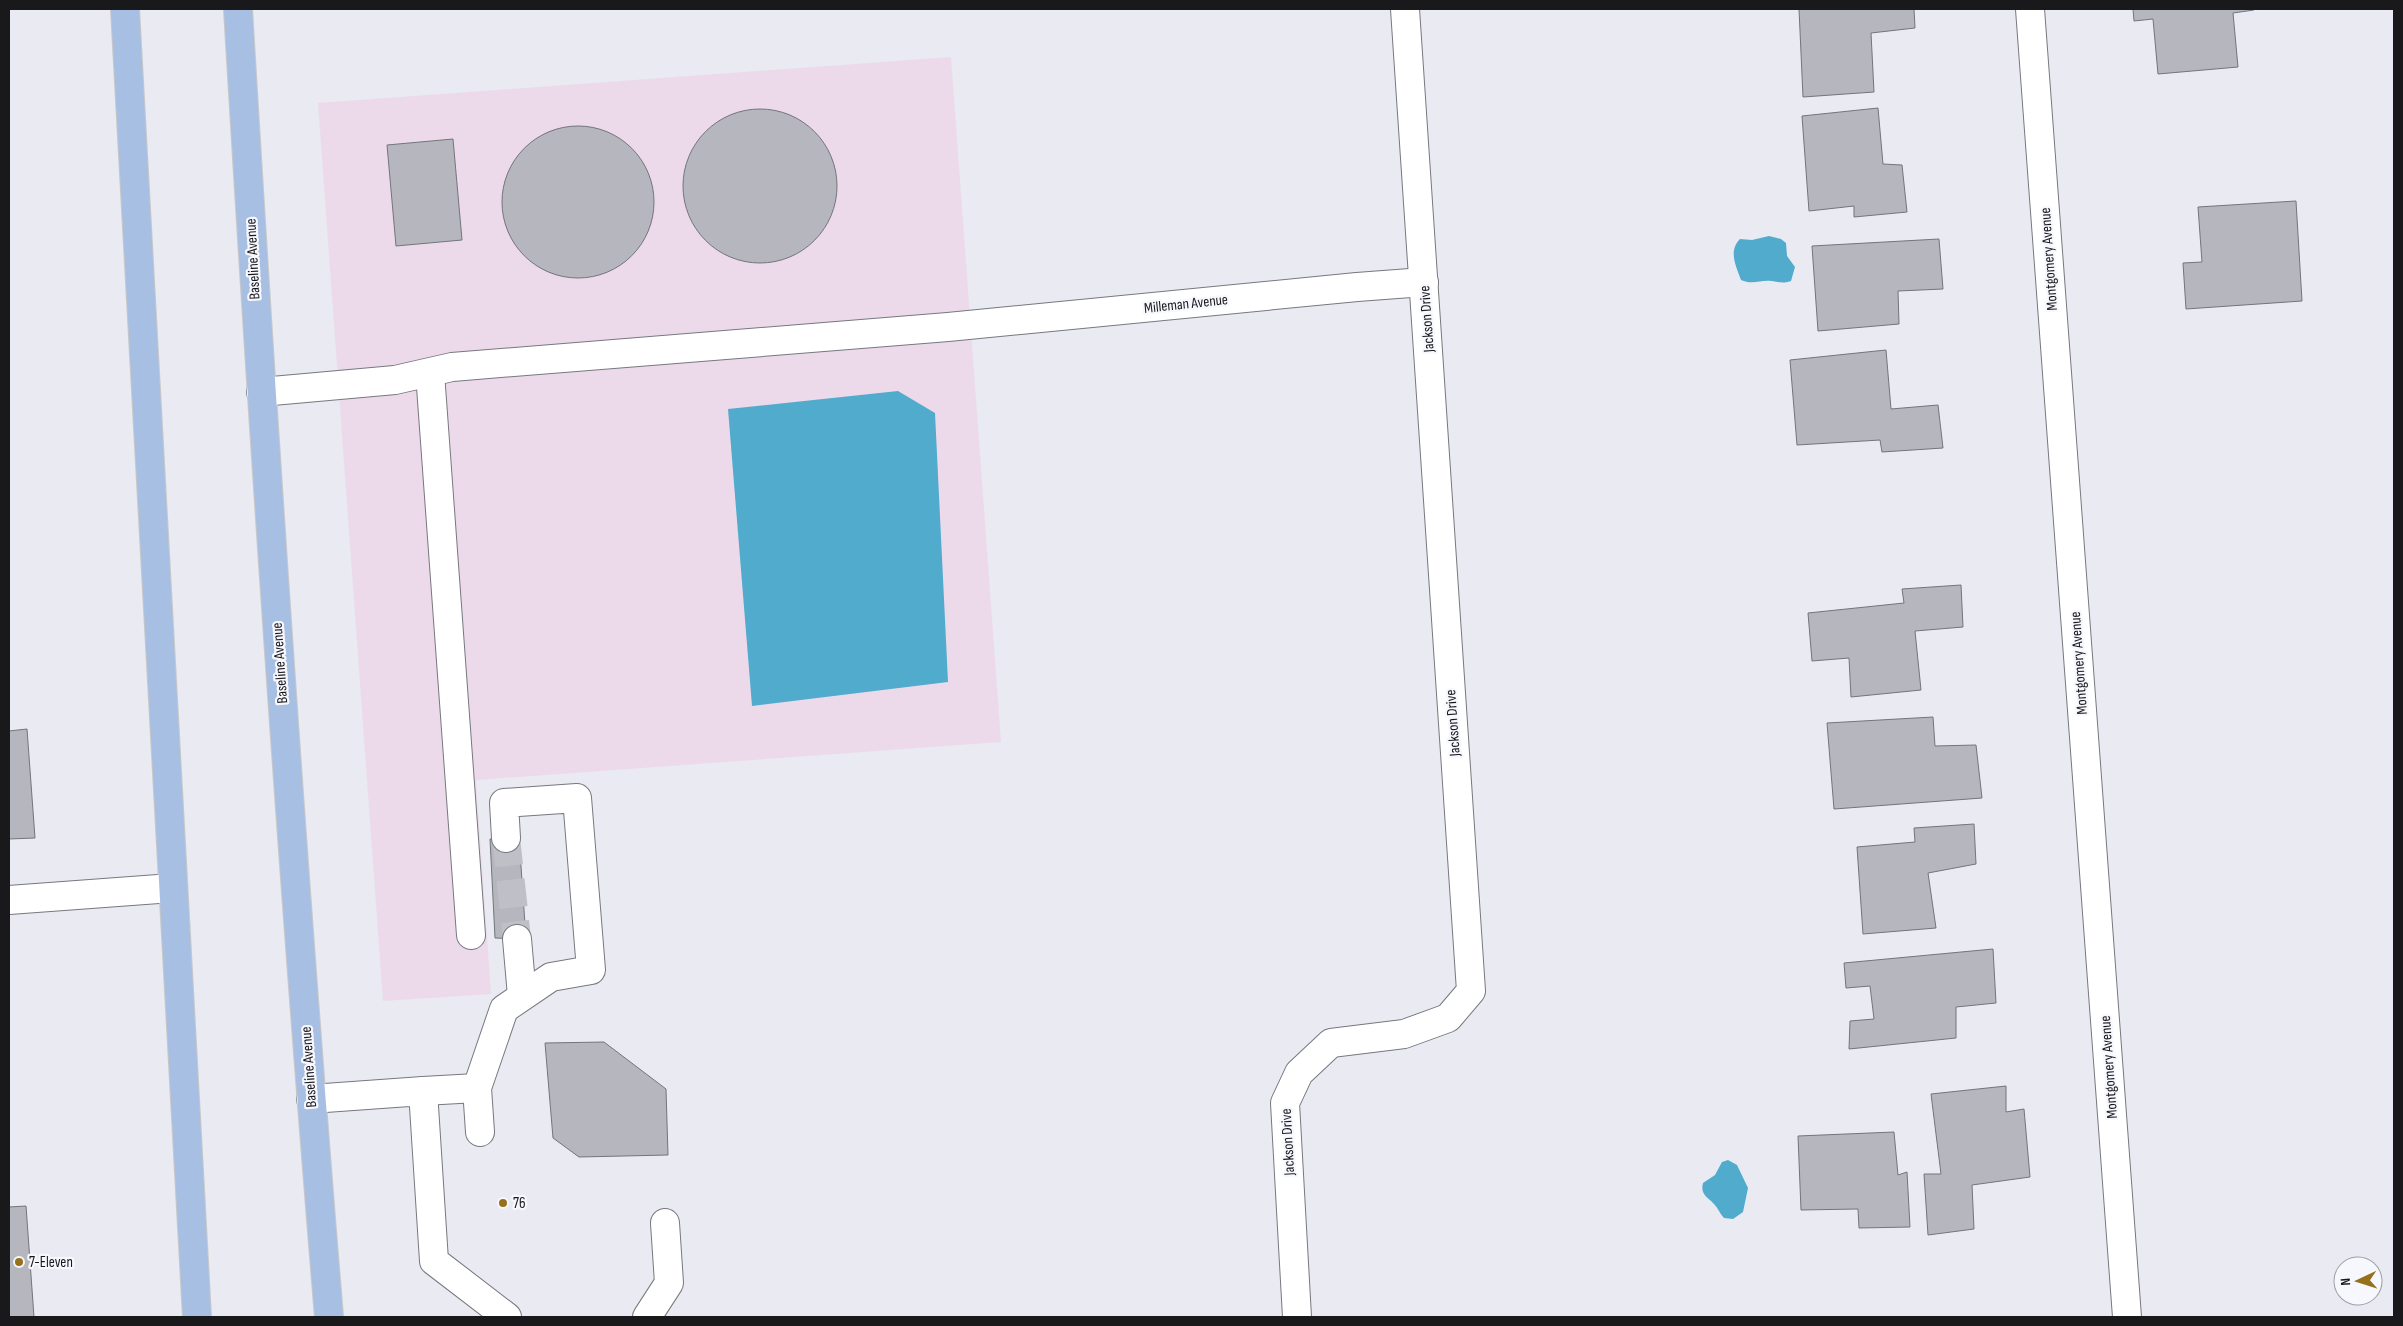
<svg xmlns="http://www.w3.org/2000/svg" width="2403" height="1326" font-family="'Sofia Sans Condensed',sans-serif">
<rect width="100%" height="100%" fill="#e9eaf2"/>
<path fill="#ecdaeb" d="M951 57 1001 742 476 780 491 994 383 1001 318 103Z"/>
<g fill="#50abcd">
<path d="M1769 236 1781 239 1786 243 1787 256 1795 267 1791 281C1782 284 1780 282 1771 281 1760 280 1752 285 1741 280 1736 266 1728 251 1740 239L1752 240Z"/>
<path d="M898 391 935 413 948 682 752 706 728 409Z"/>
<path d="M1728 1160 1737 1165 1748 1188 1743 1212 1733 1219 1724 1218C1720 1214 1718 1208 1714 1204 1708 1197 1700 1195 1703 1183L1715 1175 1722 1162Z"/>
</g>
<g fill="#b6b7be" stroke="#74747b">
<path d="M1799 9H1914L1915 28 1871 33 1874 92 1803 97Z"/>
<path d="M2133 9H2254V10L2233 13 2238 67 2158 74 2153 19 2134 21Z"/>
<path d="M1878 108 1883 164 1902 165 1907 212 1854 217V206L1809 211 1802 116Z"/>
<circle cx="760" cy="186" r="77"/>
<circle cx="578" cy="202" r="76"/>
<path d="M453 139 462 240 396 246 387 145Z"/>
<path d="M2296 201 2302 301 2186 309 2183 263 2202 262 2198 207Z"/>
<path d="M1939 239 1943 289 1898 291 1899 324 1818 331 1812 246Z"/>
<path d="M1886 350 1891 409 1938 405 1943 448 1882 452 1880 440 1797 445 1790 360Z"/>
<path d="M1961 585 1963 627 1915 631 1921 690 1851 697 1849 658 1812 661 1808 613 1904 603 1902 589Z"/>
<path d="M1933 717 1935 746 1976 745 1982 798 1834 809 1827 723Z"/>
<path d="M27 729 35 838 9 839V731Z"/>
<path d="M1974 824 1976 864 1928 873 1936 928 1863 934 1857 847 1915 842 1914 828Z"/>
<path d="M519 837 526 939 495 938 490 839Z"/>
<path d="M1993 949 1996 1003 1956 1007V1038L1849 1049 1850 1021 1874 1019 1870 986 1846 988 1844 963Z"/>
<path d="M604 1042 666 1089 668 1155 579 1157 553 1138 545 1043Z"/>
<path d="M2006 1086V1112L2024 1109 2030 1177 1972 1185 1974 1229 1928 1235 1924 1174H1941L1931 1094Z"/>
<path d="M1894 1132 1898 1175 1907 1172 1910 1227 1859 1228 1858 1209 1801 1210 1798 1136Z"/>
<path d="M26 1206 34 1317H9V1207Z"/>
</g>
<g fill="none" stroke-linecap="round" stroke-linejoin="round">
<path stroke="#bfc0c7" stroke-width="28" stroke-dasharray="28 14" stroke-linecap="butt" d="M506 838 517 939"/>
<g stroke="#77787f" stroke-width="30">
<g id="minor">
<path d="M2030 9 2127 1317"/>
<path d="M430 373 471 935"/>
<path d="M261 392 395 380 452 367 948 327 1357 287 1424 282"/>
<path d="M9 900 172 888"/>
<path d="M517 939 522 996"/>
<path d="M423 1091 477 1088"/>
<path d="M311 1099 423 1091 434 1261 507 1317"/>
<path d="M480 1132 477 1088 504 1009 551 977 591 970 577 798 504 803 506 838"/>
<path d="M647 1317 669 1283 665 1223"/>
<path d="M1297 1317 1285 1103 1299 1073 1331 1043 1404 1034 1448 1018 1471 991 1405 9"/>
</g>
</g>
<g stroke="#c8c8c9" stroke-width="30">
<g id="major">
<path d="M125 9 197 1317"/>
<path d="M238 9C264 445 293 882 329 1317"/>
</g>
</g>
<use href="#minor" stroke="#fff" stroke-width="28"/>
<use href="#major" stroke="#a7bfe2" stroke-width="28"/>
</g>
<g fill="#96701a" stroke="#f7f8fe" stroke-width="2">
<circle cx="503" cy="1203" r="5"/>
<circle cx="19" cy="1262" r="5"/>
</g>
<g text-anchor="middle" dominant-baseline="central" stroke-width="4.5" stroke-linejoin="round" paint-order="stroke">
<g font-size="15" fill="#19191c" stroke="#f7f8fe">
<text transform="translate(253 259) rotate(-93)">Baseline Avenue</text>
<text transform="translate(2049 259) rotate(-94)">Montgomery Avenue</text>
<text transform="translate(1186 304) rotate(-6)">Milleman Avenue</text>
<text transform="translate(1427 319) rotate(-94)">Jackson Drive</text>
<text transform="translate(280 663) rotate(-94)">Baseline Avenue</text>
<text transform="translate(2079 663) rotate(-94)">Montgomery Avenue</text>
<text transform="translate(1453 723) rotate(-94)">Jackson Drive</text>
<text transform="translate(309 1067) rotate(-94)">Baseline Avenue</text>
<text transform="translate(2109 1067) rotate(-94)">Montgomery Avenue</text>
<text transform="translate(1288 1142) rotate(-93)">Jackson Drive</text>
</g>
<g font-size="15" fill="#19191c" stroke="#f7f8fe" text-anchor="start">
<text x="513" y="1203">76</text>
<text x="29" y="1262">7-Eleven</text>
</g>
</g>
<rect width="2403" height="1326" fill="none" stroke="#19191c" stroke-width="20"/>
<g transform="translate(2358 1281) rotate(266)"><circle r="24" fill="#f7f8fe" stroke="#9e9fa4"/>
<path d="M0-4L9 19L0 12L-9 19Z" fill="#96701a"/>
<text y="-8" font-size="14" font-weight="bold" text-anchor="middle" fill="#19191c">N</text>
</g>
</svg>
